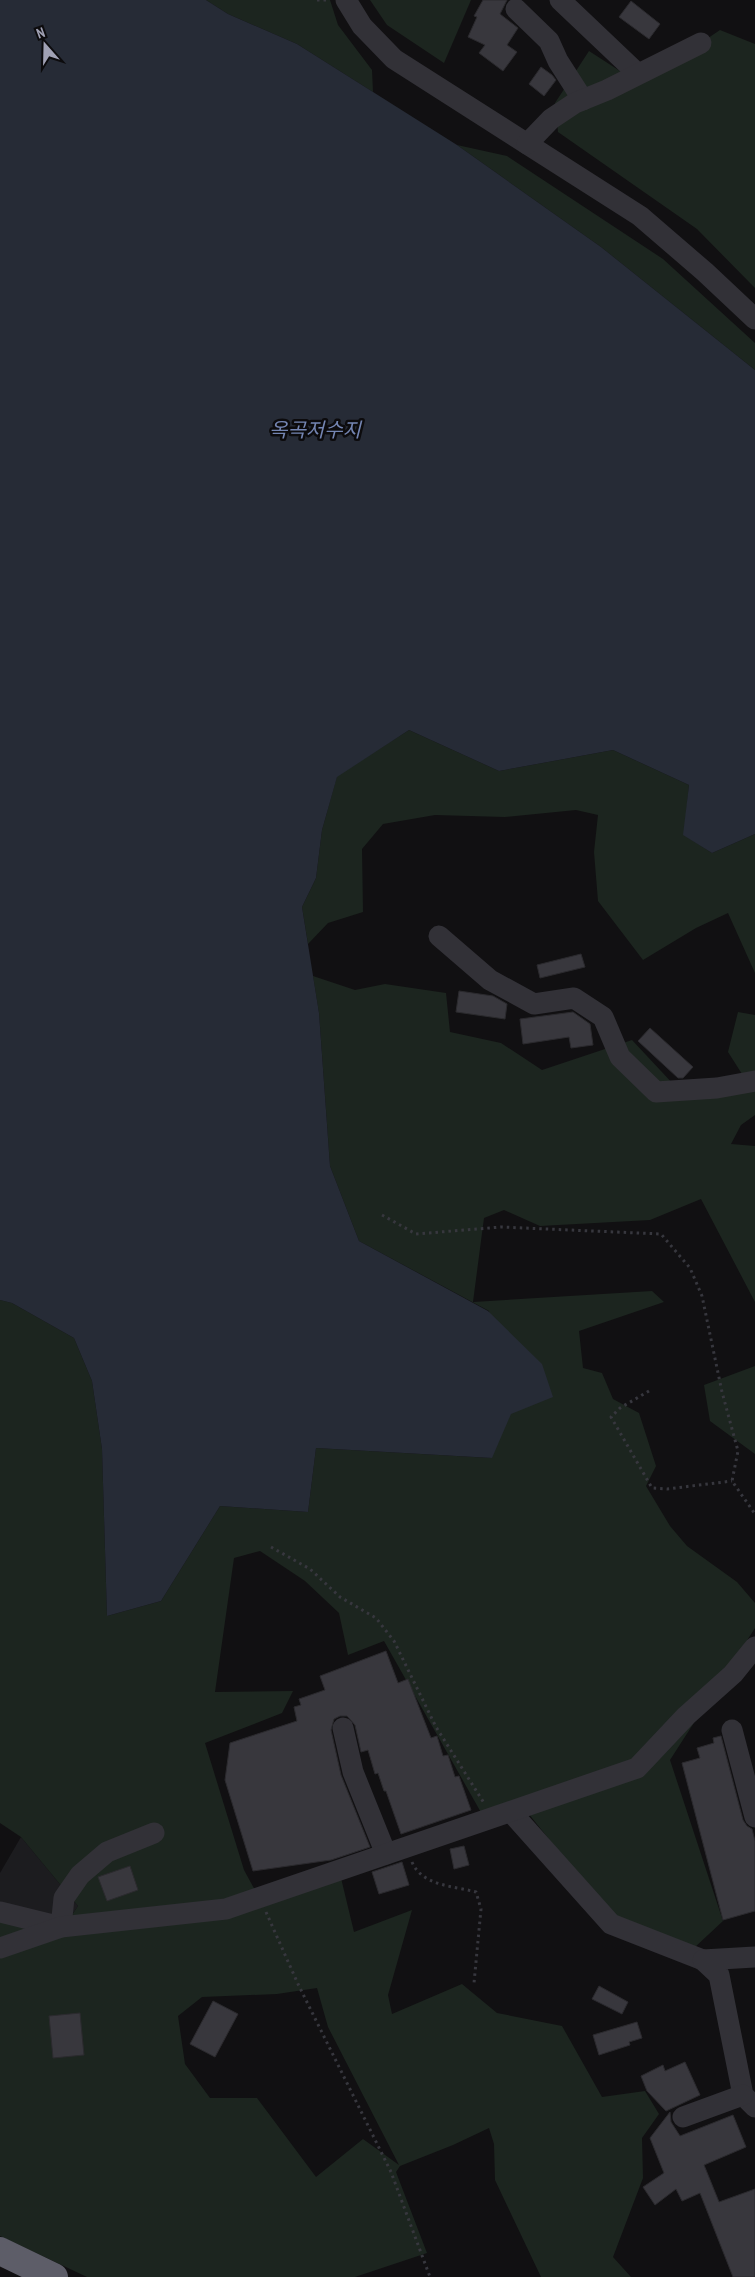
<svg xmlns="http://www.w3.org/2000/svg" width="755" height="2277" font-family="'PT Sans Narrow','Noto Sans KR',sans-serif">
<rect width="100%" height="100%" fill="#111012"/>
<path fill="#1c1c1f" d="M21 1837 78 1906 68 1921 0 1903V1873Z"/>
<g fill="#1c251f" fill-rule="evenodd">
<path d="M206 0H330L338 25 372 70 373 92 297 44 228 14Z"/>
<path d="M370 0H471L444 63 387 25Z"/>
<path d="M720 30 755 44V288L697 229 558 132 555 103 589 51 640 84Z"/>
<path d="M457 145 507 156 663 259 755 343V370L601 247Z"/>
<path d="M409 730 499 771 613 750 689 785 684 835 712 853 755 834V973L728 913 696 928 643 960 598 901 594 852 598 815 576 810 505 817 435 815 383 824 362 849 363 912 328 923 308 944 302 907 316 878 322 830 337 776Z"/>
<path d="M313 976 355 990 385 984 446 993 450 1032 501 1043 542 1070 632 1040 675 1086 742 1074 728 1052 738 1012 755 1015V1115L741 1125 731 1144 755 1146V1342V1302L701 1199 650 1220 540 1226 504 1210 484 1218 473 1302 652 1291 664 1302 579 1331 583 1368 602 1373 613 1399 639 1413 656 1466 646 1486 670 1526 687 1546 737 1582 755 1603V1628L670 1760 723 1921 694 1948 613 1919 520 1803 483 1816 384 1641 348 1655 339 1613 305 1581 260 1551 234 1558 215 1692 293 1691 282 1713 205 1743 244 1870 256 1892 341 1878 354 1932 412 1910 388 1995 392 2014 462 1984 497 2013 562 2026 602 2097 645 2091 659 2114 642 2138 643 2178 613 2257 631 2277H541L495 2180 494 2144 489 2128 453 2145 400 2166 396 2172 427 2253 355 2277H87L0 2236V1903L68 1921 78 1906 21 1837 0 1823V1300L12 1303 74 1338 92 1381 102 1449 107 1616 161 1601 220 1506 308 1512 316 1448 492 1458 489 1311 359 1241 330 1166 319 1013ZM317 1988 328 2027 399 2165 363 2139 316 2177 257 2098H210L185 2064 178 2016 202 1997 277 1994Z"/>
<path d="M755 1366V1454L710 1421 704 1385Z"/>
</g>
<path fill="#262b36" d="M0 0H206L228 14 297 44 457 145 601 247 755 370V834L712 853 683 835 689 785 613 750 499 771 409 730 337 777 322 830 316 878 302 907 319 1013 330 1166 359 1241 488 1311 542 1364 553 1397 511 1414 492 1458 316 1448 308 1512 220 1506 161 1601 107 1616 102 1449 92 1381 74 1338 12 1303 0 1300Z"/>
<g fill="#38373d" stroke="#2b2a2e">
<path d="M483 0H507L500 14 518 28 507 45 517 52 503 71 479 53 485 45 468 37 477 17 474 16Z"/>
<path d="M631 1 660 24 649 39 619 17Z"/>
<path d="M541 67 552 75 556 80 544 96 529 84Z"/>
<path d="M581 954 585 967 540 978 537 965Z"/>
<path d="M459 991 493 996 507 1004 505 1019 456 1012Z"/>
<path d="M573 1012 590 1024 593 1045 571 1048 569 1037 523 1044 520 1019Z"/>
<path d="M650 1028 693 1067 683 1078H678L638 1041Z"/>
<path d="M386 1651 398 1683 408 1679 431 1738 437 1736 443 1756 448 1755 455 1777 459 1776 471 1810 401 1834 386 1791H384L378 1773 375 1774 368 1750 361 1752 355 1725 347 1716H340L334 1719 331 1730 341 1775 370 1847 331 1860 253 1871 225 1780 230 1743 297 1721 294 1707 301 1705 299 1699 325 1690 320 1676Z"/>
<path d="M721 1736 743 1820 747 1826 752 1829 755 1841V1911L723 1920 682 1763 700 1758 697 1748 714 1743 713 1738Z"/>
<path d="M464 1846 469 1865 454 1869 450 1849Z"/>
<path d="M402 1862 409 1885 379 1894 372 1872Z"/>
<path d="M130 1866 138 1890 107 1901 98 1877Z"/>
<path d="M599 1986 628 2002 622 2014 592 1999Z"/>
<path d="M213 2001 238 2014 215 2057 190 2044Z"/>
<path d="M80 2013 84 2055 53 2058 49 2016Z"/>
<path d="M637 2022 642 2038 629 2042 630 2045 599 2055 593 2035Z"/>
<path d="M685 2062 700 2095 666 2111 647 2091 641 2076 663 2065 665 2071Z"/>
<path d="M670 2112 671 2122 680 2136 733 2115 746 2147 704 2165 719 2202 755 2189V2277H733L700 2193 682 2201 676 2189 655 2205 643 2187 664 2173 650 2138Z"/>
</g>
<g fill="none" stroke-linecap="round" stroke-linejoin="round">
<g stroke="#37373e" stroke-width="3" stroke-dasharray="2.5 4" stroke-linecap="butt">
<path d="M317 0H327"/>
<path d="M382 1215 416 1234 501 1227 661 1234 690 1268 702 1296 722 1392 738 1451 732 1481 755 1514"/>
<path d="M649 1391 620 1408 611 1417 652 1488 667 1489 732 1481"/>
<path d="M271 1547 310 1569 340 1597 376 1618 394 1641 436 1727 484 1803"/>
<path d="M412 1862C422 1886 454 1886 476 1892L481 1909 474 1983"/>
<path d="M266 1912 298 1984 391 2172 430 2277"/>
</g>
<g stroke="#323137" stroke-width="21">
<path d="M346 0 362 26 394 59 640 216 705 272 755 319"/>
<path d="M560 0 638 74"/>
<path d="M516 9 549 41 558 61 583 100"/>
<path d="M527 144 551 119 575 103 607 90 701 43"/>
<path d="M439 936 490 980 534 1004 574 998 603 1017 620 1057 656 1092 717 1088 755 1081"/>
<path d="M343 1728 353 1772 386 1854"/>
<path d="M732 1730 755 1817"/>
<path d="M511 1812 611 1924 703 1960"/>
<path d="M0 1912 61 1927 64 1898 80 1875 107 1852 154 1833"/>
<path d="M0 1948 61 1927 226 1909 637 1768 686 1716 733 1674 755 1647"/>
<path d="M755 1957 703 1960 719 1975 743 2095 755 2107"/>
<path d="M683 2117 743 2095"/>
</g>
<path stroke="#5d5d68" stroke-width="28" d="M0 2251 54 2277"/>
</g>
<g text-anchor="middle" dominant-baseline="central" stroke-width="5" stroke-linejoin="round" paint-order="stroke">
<g font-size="20" font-style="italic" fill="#7485b2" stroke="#0c0b0d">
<text x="315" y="430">옥곡저수지</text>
</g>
</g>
<g transform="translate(45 45) rotate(340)" stroke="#0c0b0d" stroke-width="4" paint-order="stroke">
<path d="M0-4L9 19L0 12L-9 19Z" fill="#a0a1b4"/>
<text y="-8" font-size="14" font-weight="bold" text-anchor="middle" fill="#a0a1b4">N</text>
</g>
</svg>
